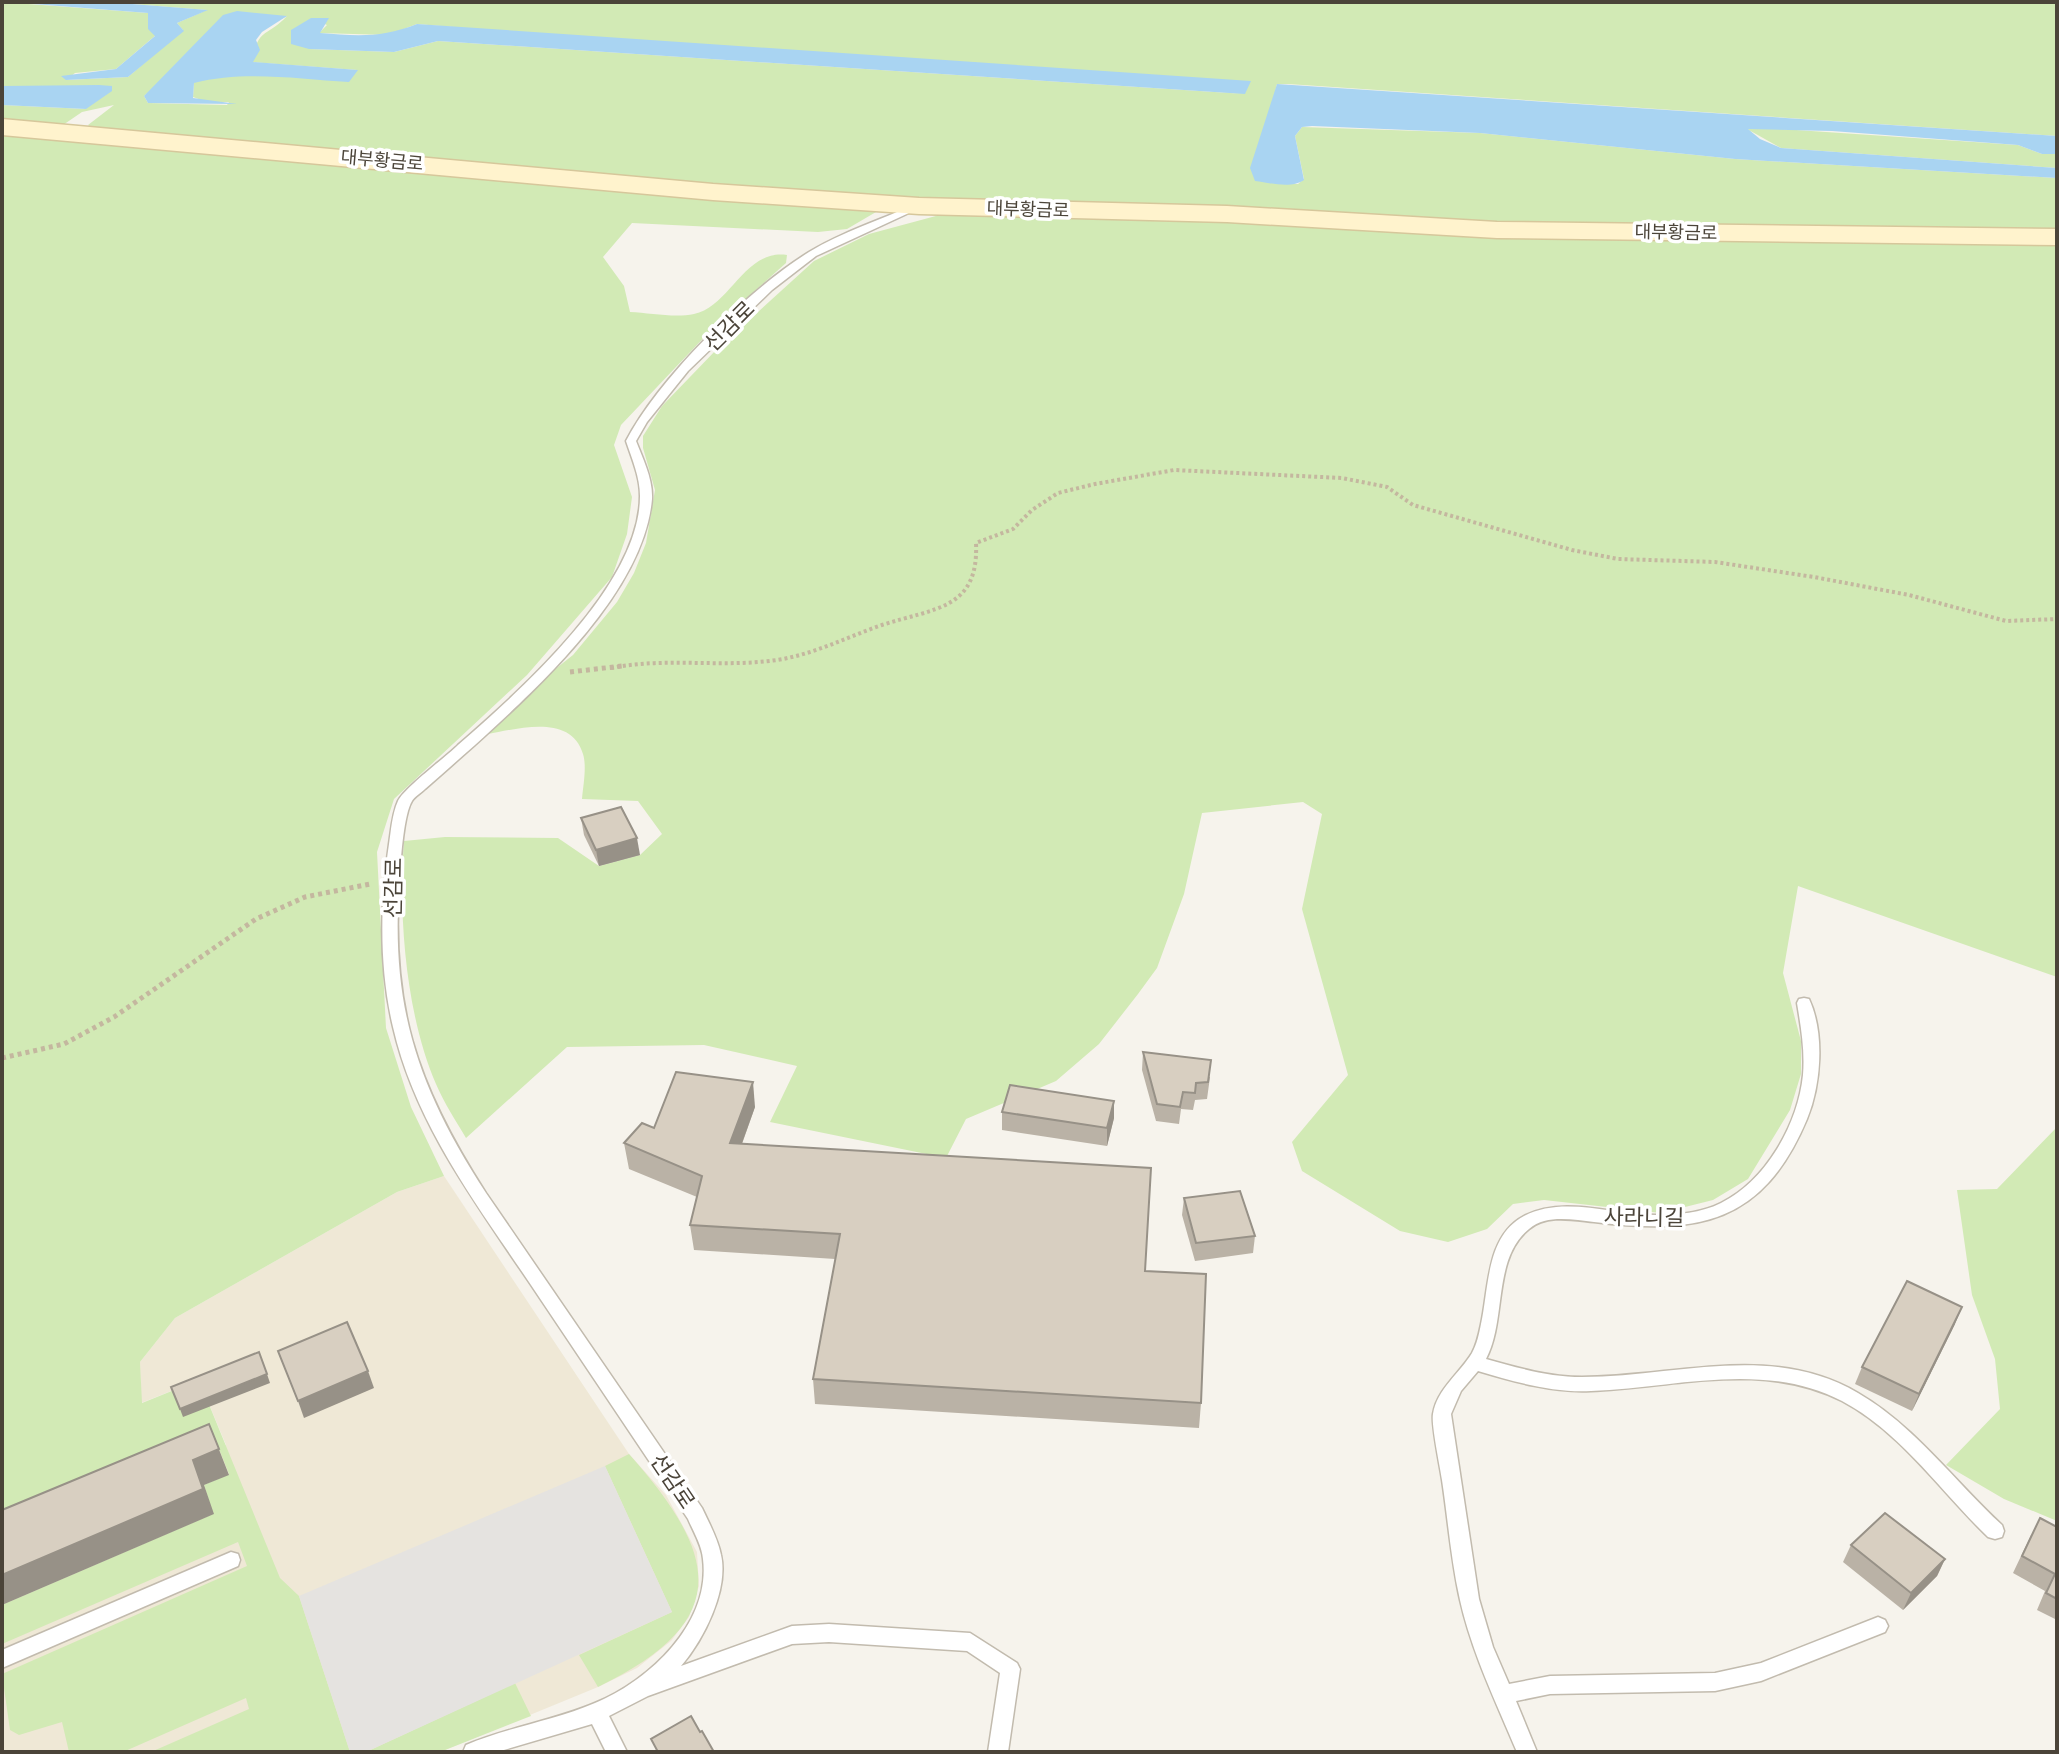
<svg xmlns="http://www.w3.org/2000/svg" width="2059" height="1754" font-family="'Titillium Web','Noto Sans KR',sans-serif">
<rect width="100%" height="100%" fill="#f6f3ec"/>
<path fill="#efe8d6" d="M444 1176 629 1454 666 1495 697 1552 699 1586 689 1617 671 1641 637 1668 598 1687 440 1752H2V1540L226 1445 199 1380 141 1403 140 1362 175 1318 397 1192Z"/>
<g fill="#d2eab5" fill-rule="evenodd">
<path d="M2 2 148 13 156 35 116 69 75 73 66 80 128 77 183 30 177 23 207 10 107 2H2057V136L1288 84H1277L1268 120 1277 184H1298L1304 179 1295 136 1302 127 1480 133 1735 159 2057 178V232L1576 225 869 199 93 131 88 125 114 105 82 112 63 125 2 123V105L86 109 50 88 2 86ZM287 16C266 38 258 27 252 62L357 70 217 77 194 82 193 97 207 102H229L227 105 148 103 144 96 159 83ZM311 18 327 25 319 33 388 35 417 24 1245 94 438 41 394 52 309 49Z"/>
<path d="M1753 127 2018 145 2042 154H2057V168L1781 148 1747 129Z"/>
<path d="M2 132 867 207 876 212 847 229 818 232 632 223 603 257 624 286 630 312C650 313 675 318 694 314 730 307 744 249 787 255L786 263 711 330 621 425 614 445 632 497 627 534 612 577 527 675 394 799 377 852 386 1028 411 1107 444 1176 397 1192 175 1318 140 1362 142 1403 199 1380 280 1578 299 1596 350 1752H151L249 1709 246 1698 123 1752H69L62 1722 19 1735 10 1730 2 1674 247 1566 238 1542 2 1644V1605L213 1514 204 1485 229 1474 219 1449 2 1540Z"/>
<path d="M947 213 2057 242V977L1798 886 1783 973 1801 1041V1074L1790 1110 1748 1179 1713 1200 1661 1213 1544 1200 1513 1204 1487 1229 1448 1242 1400 1231 1302 1171 1292 1142 1348 1075 1302 909 1322 814 1303 802 1202 813 1184 894 1157 968 1138 994 1099 1044 1056 1081 966 1119 946 1158 770 1122 797 1066 704 1045 567 1047 466 1138C456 1121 444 1103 436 1084 406 1015 398 916 404 841L445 837 558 838 599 866 640 855 662 834 638 801 582 799C583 786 587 767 583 754 571 713 517 729 488 734L539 682 573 655 617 602 634 573 646 543 655 490 643 448V436L662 406 716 350 814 261 869 234Z"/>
<path d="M2057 1127V1521L2004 1499 1946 1465 2000 1409 1995 1359 1972 1295 1957 1190 1997 1189Z"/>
<path d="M629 1454C720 1556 733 1622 598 1687L579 1655 672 1612 605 1466Z"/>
<path d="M515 1683 531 1716 440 1752H366Z"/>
</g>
<path fill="#e5e3e0" d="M605 1466 672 1612 366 1752H350L299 1596Z"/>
<g fill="#a9d4f2">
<path d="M8 2H107L208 10 177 23 184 31 128 77 66 80 61 76 116 69 155 36 148 29V13Z"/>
<path d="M237 11 287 16 262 32 256 40 260 50 253 62 358 70 349 82C299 79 243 70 194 83L193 98 237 104 148 103 144 96 223 15Z"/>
<path d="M311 18H329L320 33C357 36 382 38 417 24L1251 81 1245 94 438 41 394 52 309 49 291 44V30Z"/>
<path d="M1277 84 2057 136V154H2042L2018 145 1832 131 1748 129 1760 139 1781 148 2057 168V178L1735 159 1480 133 1312 126 1302 127 1295 136 1304 180C1291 189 1271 183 1255 181L1250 168Z"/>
<path d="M99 85 112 86V91L86 109 2 105V86Z"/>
</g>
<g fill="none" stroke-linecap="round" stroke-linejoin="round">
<g stroke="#c2bbae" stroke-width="3">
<g id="service">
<path d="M916 204 924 206 816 256 772 290 688 371 647 422 636 441C643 459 653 479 652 499 644 591 540 686 475 745 458 760 442 774 425 789 421 793 414 797 412 801 404 814 401 857 400 873 389 1003 416 1085 486 1193L702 1508C709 1523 718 1539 721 1555 729 1590 703 1641 681 1666L792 1626 829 1624 970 1633 1017 1663 1020 1669 1008 1752H988L1000 1673 967 1651 829 1642 792 1644 648 1696 609 1716 627 1752H606L592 1724 497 1752H463L466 1745C508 1727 553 1721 595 1703 649 1681 711 1623 703 1559 702 1545 693 1531 688 1519 635 1440 582 1361 529 1282 475 1202 415 1123 393 1027 379 968 380 903 389 844 391 831 392 814 398 801 404 788 446 757 458 745 521 690 640 585 640 496 640 477 632 459 626 441 659 378 748 290 809 252 842 232 880 220 916 204Z"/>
<path d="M1804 998 1809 999C1825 1033 1821 1085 1807 1119 1763 1224 1698 1235 1594 1222 1573 1220 1547 1214 1529 1229 1492 1259 1507 1319 1486 1359 1518 1368 1550 1377 1582 1377 1676 1377 1771 1342 1858 1393 1915 1426 1954 1481 2002 1525L2004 1531 2002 1537 1995 1539 1988 1537C1941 1492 1901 1432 1842 1401 1762 1360 1675 1388 1591 1391 1553 1393 1515 1382 1478 1371L1461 1391 1451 1414 1479 1599 1493 1647 1509 1684 1550 1676 1715 1673 1761 1663 1878 1617 1885 1620 1888 1626 1885 1632 1761 1681 1715 1691 1550 1694 1516 1701 1537 1752H1517C1496 1702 1472 1653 1460 1600 1451 1561 1448 1519 1442 1480 1440 1466 1431 1425 1433 1414 1437 1389 1460 1373 1472 1353 1477 1344 1479 1334 1481 1324 1489 1288 1486 1236 1524 1216 1563 1195 1614 1215 1656 1215 1677 1215 1701 1213 1721 1203 1766 1181 1798 1124 1803 1075 1805 1051 1801 1027 1797 1003L1799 999Z"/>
<path d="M231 1552 238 1554 240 1560 238 1566 2 1668V1650Z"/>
</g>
</g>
<g stroke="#d6c79b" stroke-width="3">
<path id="secondary" d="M2 119 713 184 919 198 1227 206 1497 222 2057 229V245L1497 238 1227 222 919 214 713 200 2 135Z"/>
</g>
<path stroke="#c4b79f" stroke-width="4" stroke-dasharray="3 3" stroke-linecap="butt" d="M611 668C666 657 722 668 777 660 815 654 847 637 882 625 934 608 979 610 976 543L1013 529 1032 510 1058 493 1095 484 1174 470 1342 478 1387 487 1413 505 1572 550 1618 559 1715 562 1814 577 1909 595 2006 621 2057 619"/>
<g stroke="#c4b79f" stroke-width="5" stroke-dasharray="4 4" stroke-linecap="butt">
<path d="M570 672 622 666"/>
<path d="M2 1058 64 1044 114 1017 256 919 305 897 370 884"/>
</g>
<use href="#service" fill="#fff" fill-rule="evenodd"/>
<use href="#secondary" fill="#fff3cd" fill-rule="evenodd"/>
</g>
<g fill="#bab2a6">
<path d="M581 818 640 855 599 866 584 835Z"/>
<path d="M1143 1052 1210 1077 1207 1099 1195 1100 1193 1110 1181 1109 1179 1124 1156 1121 1142 1070Z"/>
<path d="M1114 1101V1118L1107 1146 1002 1130V1112Z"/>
<path d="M755 1107 742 1144 1145 1271 1201 1403 1199 1428 815 1404 813 1379 835 1259 694 1250 690 1225 697 1197 629 1169 624 1143 654 1128Z"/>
<path d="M1184 1198 1255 1236 1253 1253 1195 1261 1182 1215Z"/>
<path d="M1955 1324 1912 1411 1855 1384 1862 1367Z"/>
<path d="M2057 1527V1620L2037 1610 2045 1591 2013 1573 2031 1535Z"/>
<path d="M1851 1545 1945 1559 1937 1576 1903 1610 1843 1562Z"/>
</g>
<g fill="#979187">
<path d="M637 838 640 855 599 866 596 850Z"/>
<path d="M753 1082 755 1107 733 1168 730 1143Z"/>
<path d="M1114 1101V1118L1107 1146V1128Z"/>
<path d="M1962 1307 1955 1324 1912 1411 1919 1394Z"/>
<path d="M368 1371 374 1388 304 1418 298 1401Z"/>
<path d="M267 1374 270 1383 183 1417 180 1409Z"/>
<path d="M209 1424 229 1475 204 1485 214 1514 2 1605V1575L193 1460Z"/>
<path d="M1945 1559 1937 1576 1903 1610 1911 1593Z"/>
</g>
<g fill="#d8cfc1" stroke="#979187" stroke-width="2">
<path d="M621 807 637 838 596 850 581 818Z"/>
<path d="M1143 1052 1211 1060 1208 1082 1196 1083 1195 1093 1183 1092 1180 1107 1157 1104Z"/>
<path d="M676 1072 753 1082 730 1143 1151 1168 1145 1271 1206 1274 1201 1403 813 1379 840 1234 690 1225 702 1176 624 1143 642 1123 654 1128Z"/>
<path d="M1010 1085 1114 1101 1107 1128 1002 1112Z"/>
<path d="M1240 1191 1255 1236 1196 1243 1184 1198Z"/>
<path d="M1907 1281 1962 1307 1919 1394 1862 1367Z"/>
<path d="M347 1322 368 1371 298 1401 278 1351Z"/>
<path d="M259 1352 267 1374 180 1409 171 1387Z"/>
<path d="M209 1424 219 1449 193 1460 203 1489 2 1575V1510Z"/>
<path d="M1885 1513 1945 1559 1911 1593 1851 1545Z"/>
<path d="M2040 1518 2057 1527V1599L2046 1593 2055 1574 2022 1556Z"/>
<path d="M691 1716 700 1732 702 1731 714 1752H658L651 1739Z"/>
</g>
<g text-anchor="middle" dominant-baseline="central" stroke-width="7" stroke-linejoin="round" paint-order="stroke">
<g font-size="18" fill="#4b4439" stroke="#fff">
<text transform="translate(382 160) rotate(5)">대부황금로</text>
<text transform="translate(1028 209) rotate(2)">대부황금로</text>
<text transform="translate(1676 232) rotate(1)">대부황금로</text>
</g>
<g font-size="22" fill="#4b4439" stroke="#fff">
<text transform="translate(729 326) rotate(-45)">선감로</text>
<text transform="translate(393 888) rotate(-89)">선감로</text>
<text transform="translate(1644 1217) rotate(1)">사라니길</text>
<text transform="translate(673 1481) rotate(56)">선감로</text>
</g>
</g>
<rect width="2059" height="1754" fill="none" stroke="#4b4439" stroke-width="8"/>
</svg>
